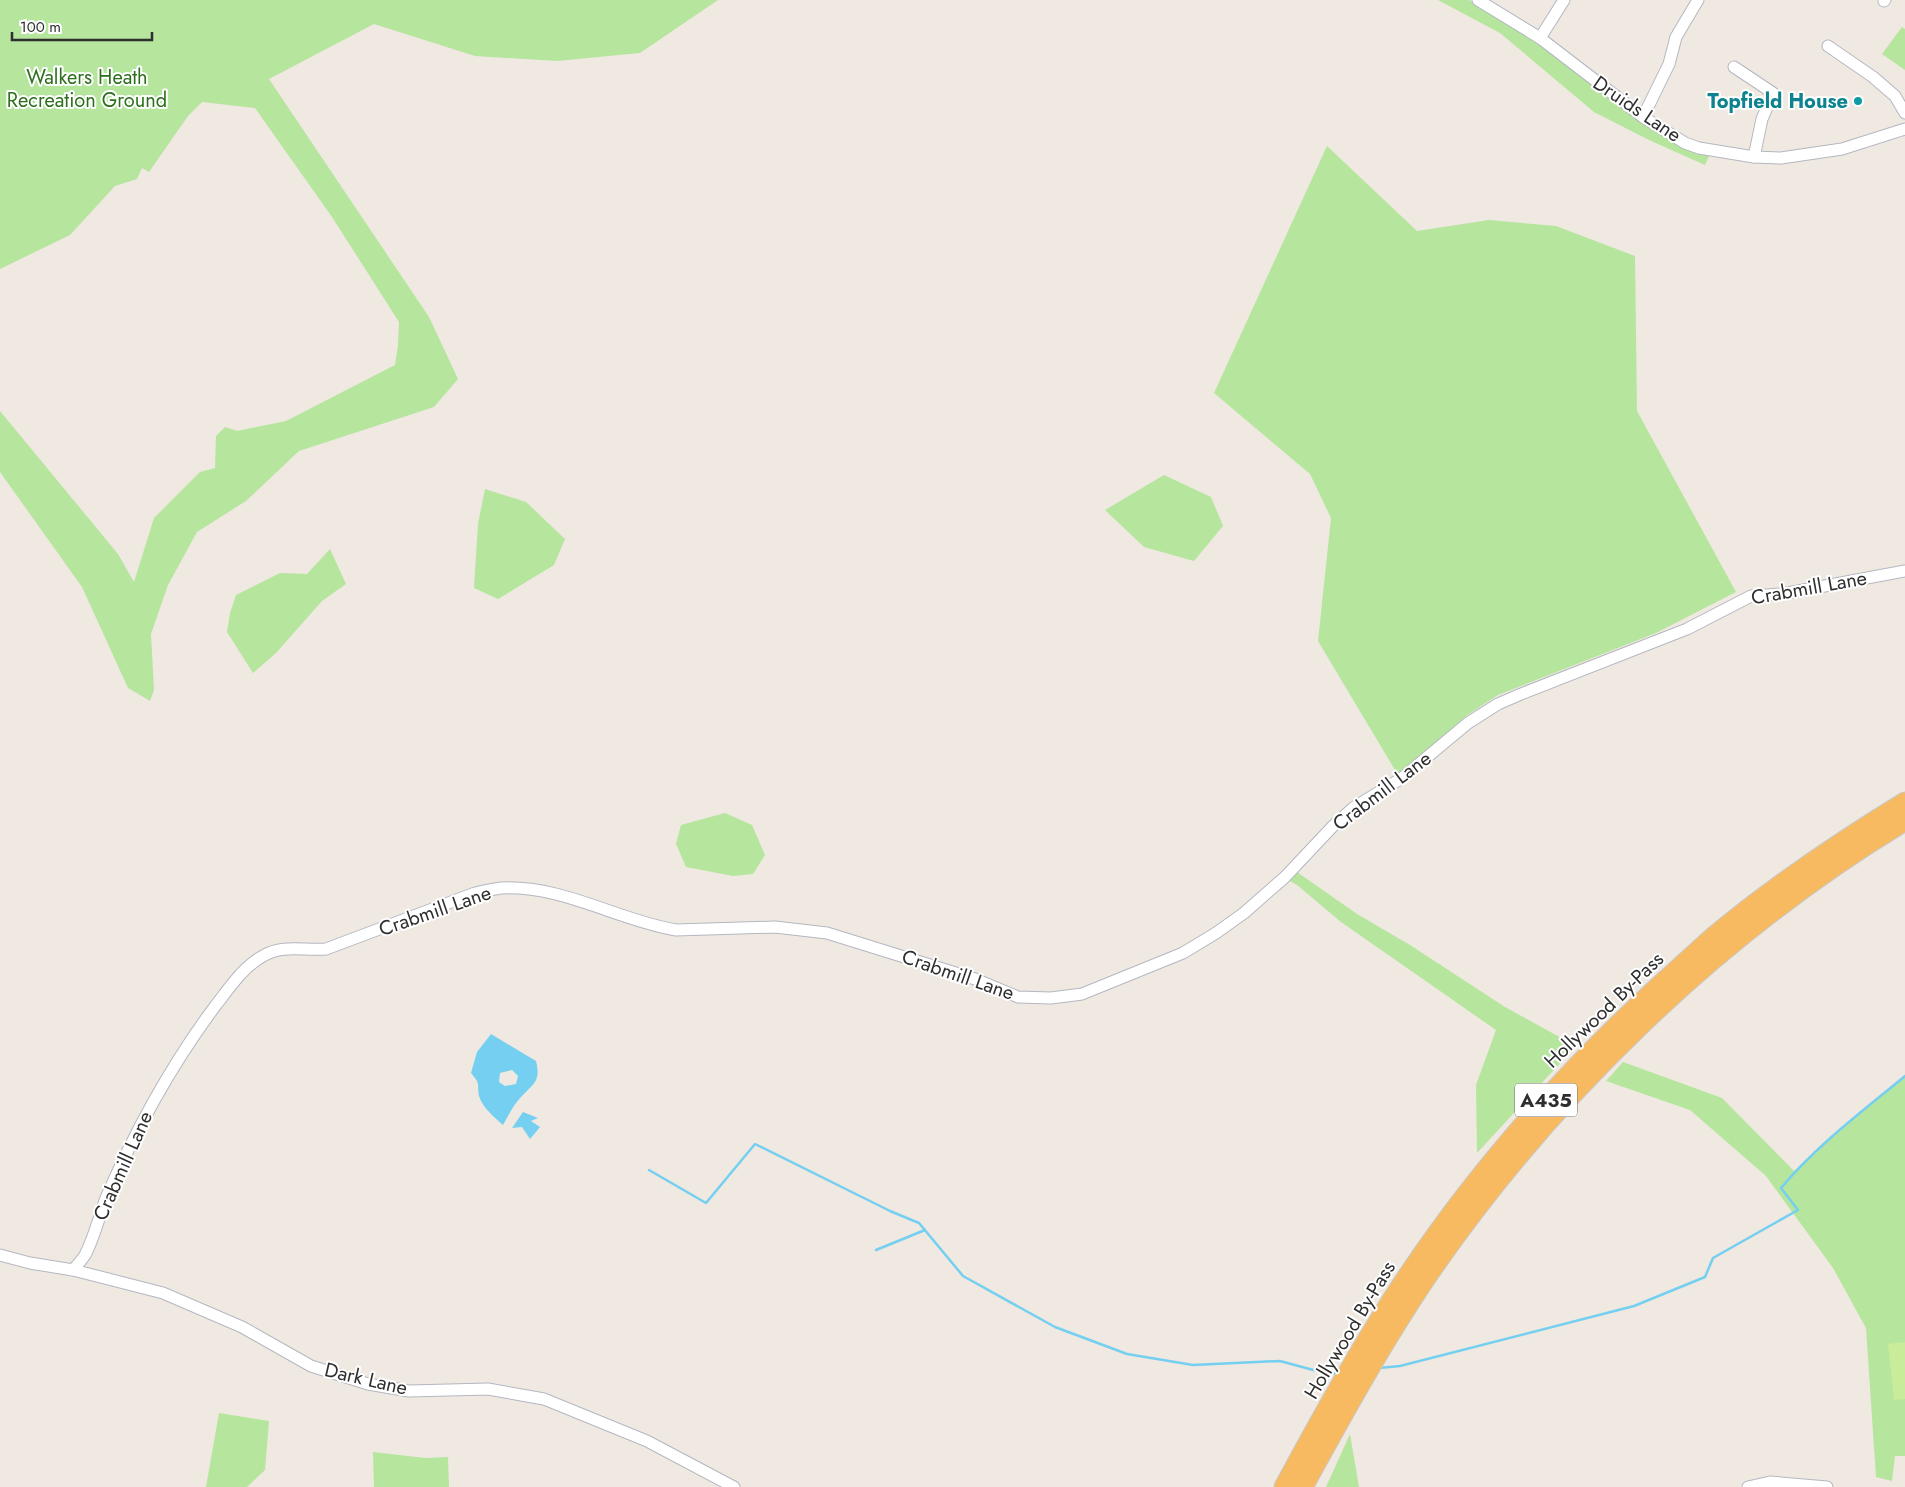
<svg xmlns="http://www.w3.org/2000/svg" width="1905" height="1487" font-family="Jost,sans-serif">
<rect width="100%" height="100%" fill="#efe9e1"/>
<g fill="#b6e59e">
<path d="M0 0H718L640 53 557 61 475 56 374 24 269 79 429 317 458 379 434 407 299 451 246 501 197 532 168 585 151 634 154 690 150 701 128 688 82 587 0 472V411L118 554 134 582 154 518 200 472 215 468 216 436 225 427 237 431 286 421 395 365 398 345 399 322 332 217 255 108 202 102 188 116 149 172 142 168 137 179 115 186 70 235 0 269Z"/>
<path d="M1438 0H1469L1492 12 1562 62 1646 126 1709 156 1705 165 1649 140 1594 112 1500 33Z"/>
<path d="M1902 27 1905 29V70L1882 54Z"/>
<path d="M1327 146 1417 231 1489 220 1556 226 1635 256 1637 411 1736 592 1656 633 1498 695 1466 716 1398 775 1318 641 1331 518 1310 474 1214 393Z"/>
<path d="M1164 475 1211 497 1223 526 1194 561 1144 547 1105 510Z"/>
<path d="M485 489 526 502 565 539 554 565 498 599 474 588 478 524Z"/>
<path d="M330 549 346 584 322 601 276 653 253 673 227 632 230 613 236 595 280 573 307 574Z"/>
<path d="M725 813 752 825 765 855 753 874 733 876 686 867 676 844 681 825Z"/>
<path d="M1297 872 1357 914 1410 945 1505 1007 1576 1046 1477 1153 1476 1085 1496 1030 1341 922 1297 885 1290 881Z"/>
<path d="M1623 1062 1722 1098 1794 1171 1829 1140 1905 1076V1456H1895L1892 1481 1876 1477 1866 1328 1833 1268 1766 1176 1690 1110 1606 1081Z"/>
<path d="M219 1413 269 1421 265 1470 247 1487H206Z"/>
<path d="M1350 1434 1359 1487H1326Z"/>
<path d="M373 1452 425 1458 448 1457 449 1487H374Z"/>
</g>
<path fill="#c9ec9a" d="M1905 1342V1399L1894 1400 1888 1344Z"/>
<g fill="#75cff0" fill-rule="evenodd">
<path d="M491 1034 536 1061C541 1082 534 1083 520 1098 513 1106 508 1116 503 1125 495 1118 482 1107 479 1096 477 1083 481 1085 471 1073L477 1052ZM512 1070 518 1076 516 1084 505 1086 499 1082 500 1073Z"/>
<path d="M523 1112 538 1118 531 1121 540 1127 530 1139 522 1127 512 1128Z"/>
</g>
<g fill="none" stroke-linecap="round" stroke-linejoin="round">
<g stroke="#75cff0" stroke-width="2.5">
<path d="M649 1170 706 1203 755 1144 890 1211 919 1223 963 1276 1055 1327 1127 1354 1193 1365 1280 1361 1328 1374 1338 1373"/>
<path d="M876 1250 925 1230"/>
<path d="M1379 1368 1400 1366 1634 1306 1705 1277 1713 1258 1798 1210 1781 1188C1817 1145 1863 1111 1905 1076"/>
</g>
<g stroke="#b4b7c1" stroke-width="13">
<g id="minor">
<path d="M1478 0 1540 38 1643 117 1685 143 1699 148 1754 157 1781 158 1842 149 1905 129"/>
<path d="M1884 1 1885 0"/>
<path d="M1540 38 1564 0"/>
<path d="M1828 46 1873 77 1895 96 1905 113"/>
<path d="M1734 67 1773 93 1762 119 1754 157"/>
<path d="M1643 117 1669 64 1676 37 1698 0"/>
<path d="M0 1255 30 1263 73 1270 163 1293 242 1327 311 1366 368 1384 409 1391 488 1389 544 1399 647 1441 734 1487"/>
<path d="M73 1270C77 1265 82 1260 85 1255 94 1238 99 1217 106 1198 136 1129 171 1065 216 1005 230 987 243 967 263 956 283 944 304 951 326 949L475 893C484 891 493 889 501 888 563 885 617 920 676 930L775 927 827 933 975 979 1018 997 1051 998 1082 994 1183 953 1216 933 1244 913 1285 877 1334 825 1353 808 1402 778 1468 723 1498 704 1521 694 1687 629 1751 596 1782 594 1905 571"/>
<path d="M1748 1487 1770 1482 1827 1487"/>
</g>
</g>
<g stroke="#c9c9c9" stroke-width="21">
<g id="trunk">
<path d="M1284 1487C1313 1433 1343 1379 1375 1327 1452 1200 1551 1085 1660 985 1678 969 1695 953 1713 937 1773 887 1838 843 1905 802"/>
<path d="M1303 1487C1342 1416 1381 1345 1426 1278 1549 1098 1718 934 1905 821"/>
</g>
</g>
<use href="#minor" stroke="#fff" stroke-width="11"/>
<use href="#trunk" stroke="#f8ba60" stroke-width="19"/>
</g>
<circle fill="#0f9aa8" stroke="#fff" stroke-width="2" cx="1858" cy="101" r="5"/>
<g text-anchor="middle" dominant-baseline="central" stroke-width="4" stroke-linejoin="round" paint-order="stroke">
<rect fill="#fff" stroke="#6d6d6d" stroke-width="1" x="1515" y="1083.5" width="62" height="33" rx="4"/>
<g font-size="19" font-weight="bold" fill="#2e2e2e">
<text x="1546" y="1100">A435</text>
</g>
<g font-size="20" fill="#2c6e1b" stroke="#fff">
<text x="87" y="77">Walkers Heath<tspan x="87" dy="23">Recreation Ground</tspan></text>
</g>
<g font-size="20" font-weight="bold" fill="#0d838f" stroke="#fff" text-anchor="end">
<text x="1848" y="101">Topfield House</text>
</g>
<g font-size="20" fill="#2e2e2e" stroke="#fff">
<text transform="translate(1637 109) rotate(34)">Druids Lane</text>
<text transform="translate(1809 588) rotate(-10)">Crabmill Lane</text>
<text transform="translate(1382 791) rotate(-37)">Crabmill Lane</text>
<text transform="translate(435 911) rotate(-19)">Crabmill Lane</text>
<text transform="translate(958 975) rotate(19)">Crabmill Lane</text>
<text transform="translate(1604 1010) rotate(-44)">Hollywood By-Pass</text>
<text transform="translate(123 1166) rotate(-66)">Crabmill Lane</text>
<text transform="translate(1350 1330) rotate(-59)">Hollywood By-Pass</text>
<text transform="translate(366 1379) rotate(13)">Dark Lane</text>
</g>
</g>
<path d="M12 32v8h140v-8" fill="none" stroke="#2e2e2e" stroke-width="2.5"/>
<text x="20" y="32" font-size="15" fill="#2e2e2e" stroke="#ffffff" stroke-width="4" paint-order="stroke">100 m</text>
</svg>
